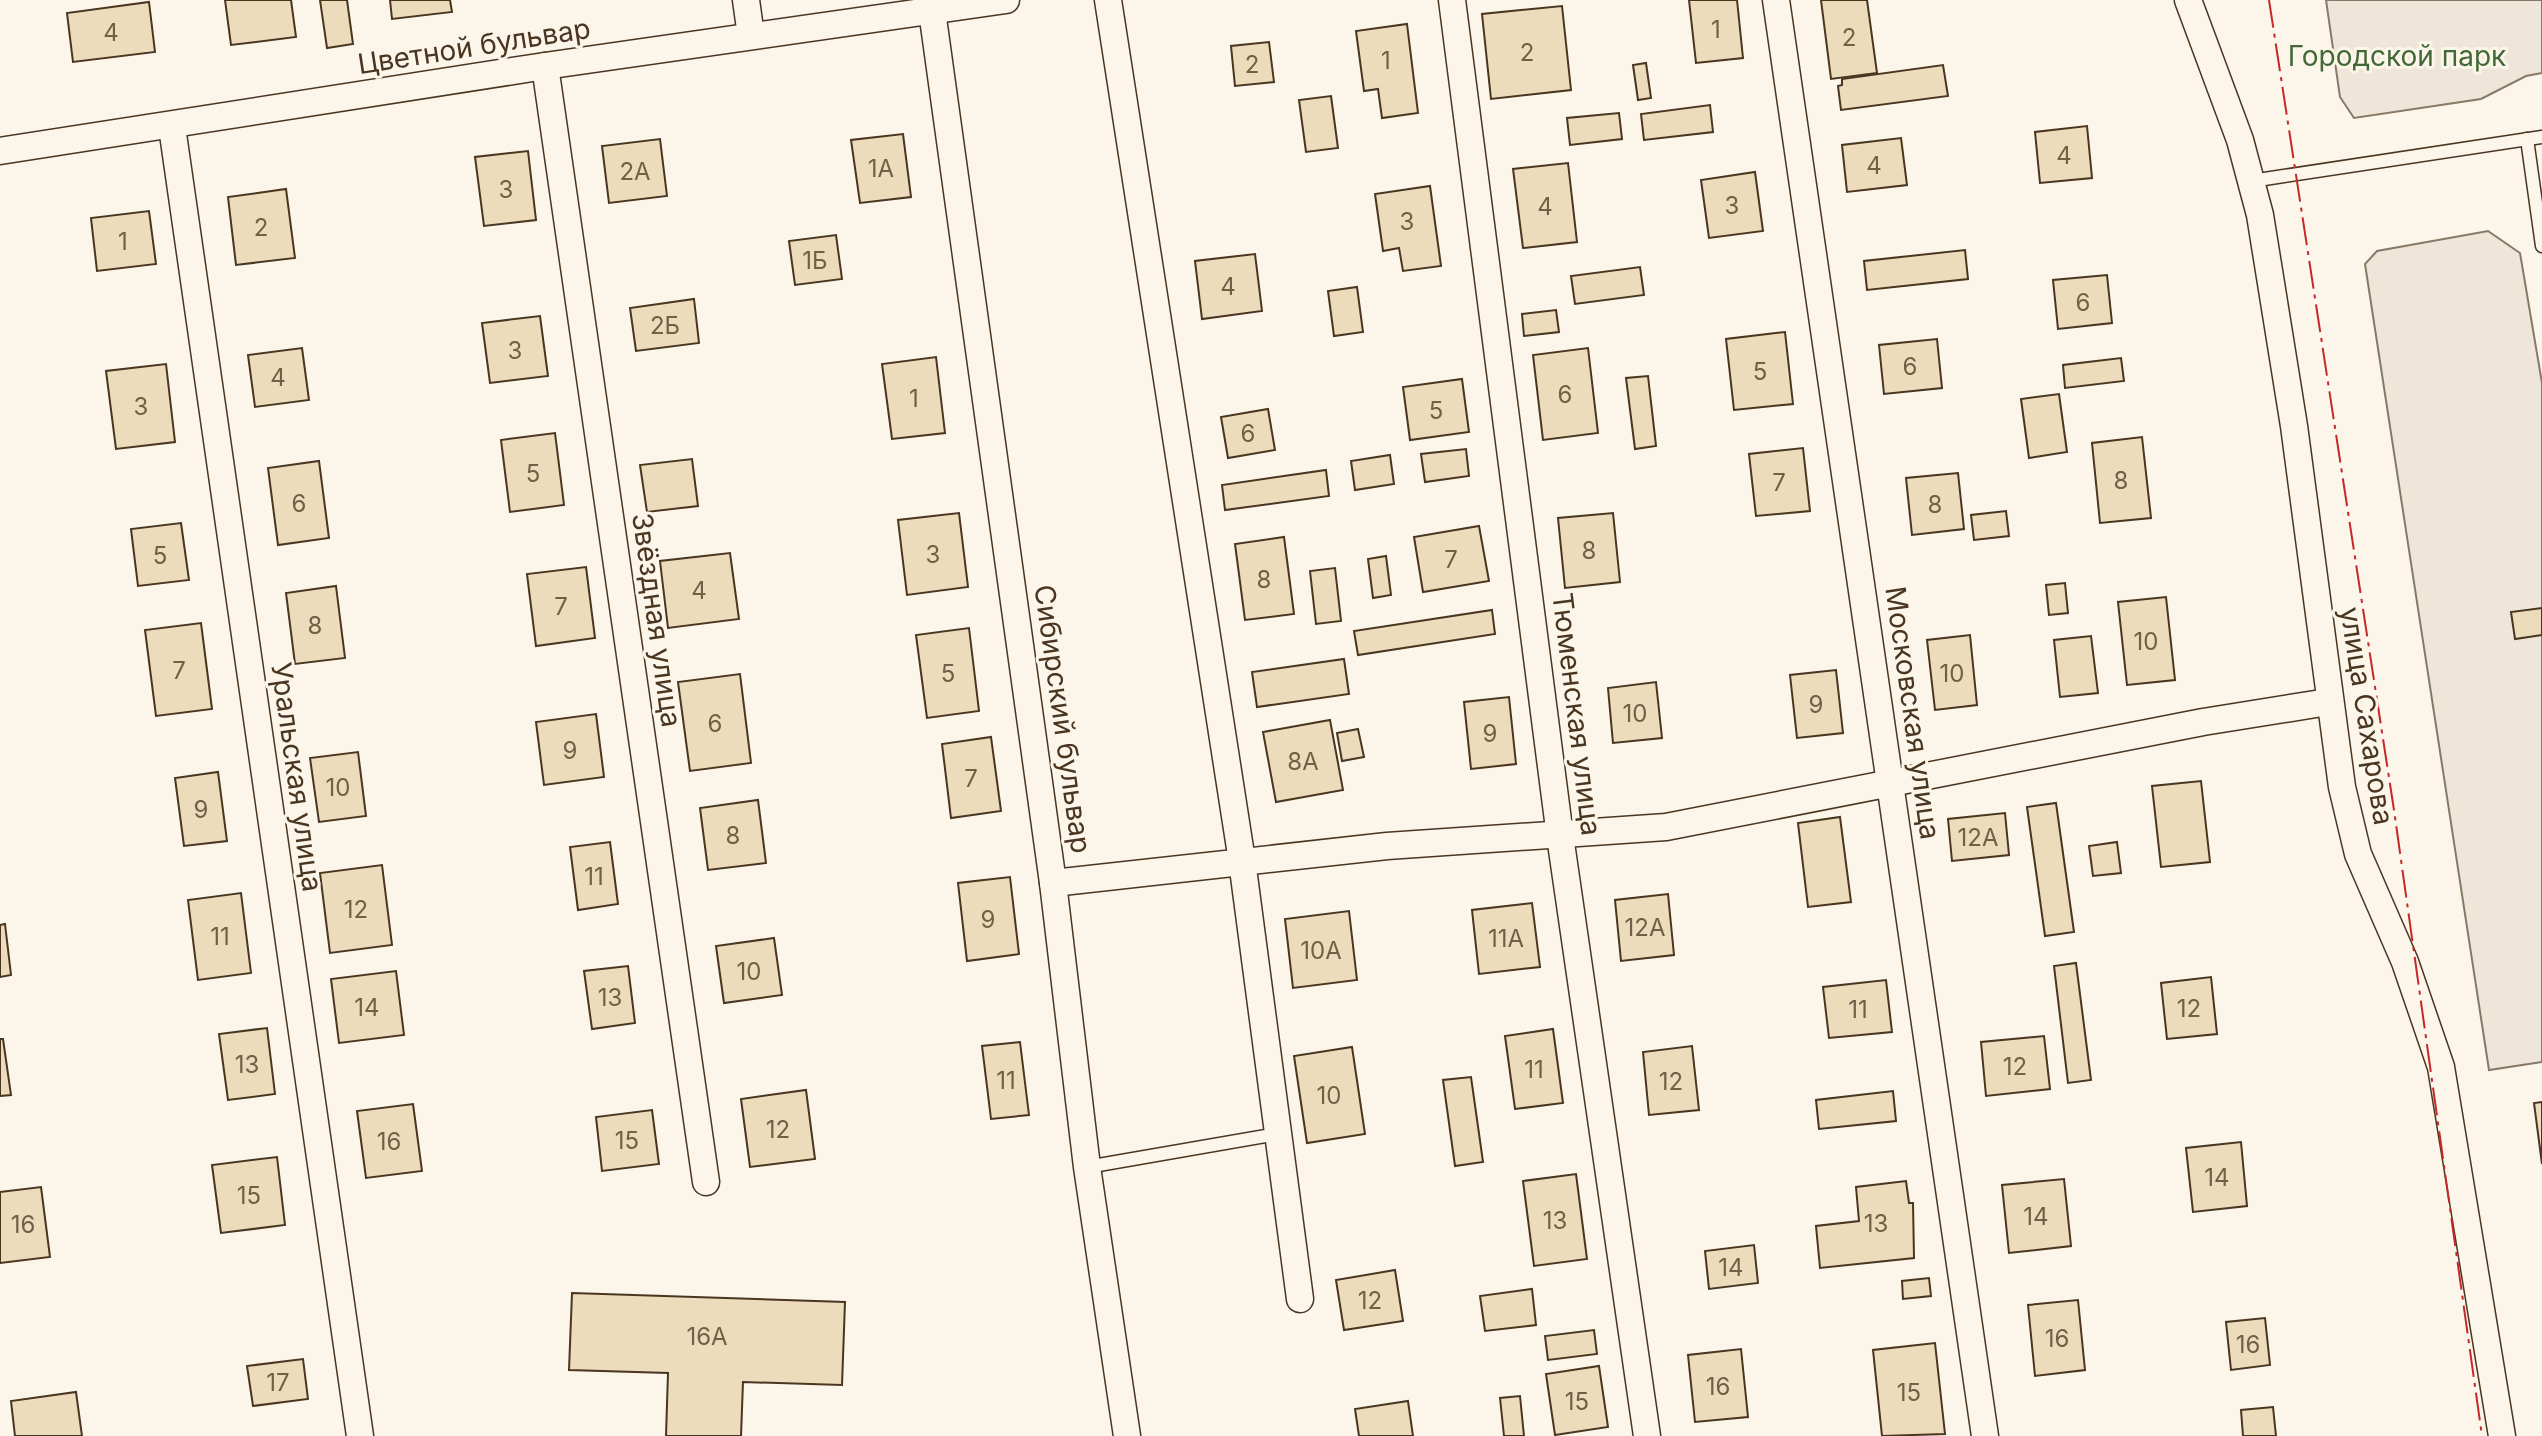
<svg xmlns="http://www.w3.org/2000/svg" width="2542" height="1436" font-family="Inter,sans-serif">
<rect width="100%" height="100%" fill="#fbf6e9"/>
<g fill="#ede6d9" stroke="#887966" stroke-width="2">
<path d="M2326 0H2542V73L2526 76 2481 99 2354 118 2340 97Z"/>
<path d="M2488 231 2520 253 2542 383V1062L2489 1070 2365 264 2377 251Z"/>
</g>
<g fill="#ecdcbc" stroke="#4a3520" stroke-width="2">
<path d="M225 0H291L296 37 231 45Z"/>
<path d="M320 0H347L353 44 327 48Z"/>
<path d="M390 0H450L452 12 392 19Z"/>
<path d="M1689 0H1737L1743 58 1696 63Z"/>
<path d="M1821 0H1867L1877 73 1831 79Z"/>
<path d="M149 2 155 52 73 62 67 13Z"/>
<path d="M1562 6 1571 90 1491 99 1482 14Z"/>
<path d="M1407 24 1418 113 1382 118 1378 89 1364 91 1356 31Z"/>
<path d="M1269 42 1274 82 1235 86 1231 46Z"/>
<path d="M1646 63 1651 98 1638 100 1633 65Z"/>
<path d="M1943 65 1948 96 1841 110 1838 86 1842 85V79Z"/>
<path d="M1331 96 1338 148 1306 152 1299 100Z"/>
<path d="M1710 105 1713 132 1644 140 1641 114Z"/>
<path d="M1619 113 1622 139 1570 145 1567 118Z"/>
<path d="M2087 126 2092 178 2040 183 2035 132Z"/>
<path d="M903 134 911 197 860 203 851 140Z"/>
<path d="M1901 138 1907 185 1847 192 1842 145Z"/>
<path d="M660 139 667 196 609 203 602 146Z"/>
<path d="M528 151 536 220 484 226 475 157Z"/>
<path d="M1568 163 1577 242 1523 248 1513 169Z"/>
<path d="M1755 172 1763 231 1709 238 1701 180Z"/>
<path d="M1430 186 1441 266 1403 271 1399 248 1383 251 1375 194Z"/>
<path d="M286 189 295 258 236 265 228 197Z"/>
<path d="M149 211 156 264 97 271 91 218Z"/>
<path d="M836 235 842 279 795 285 789 241Z"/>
<path d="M1965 250 1968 279 1867 290 1864 261Z"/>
<path d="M1255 254 1262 311 1202 319 1195 261Z"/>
<path d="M1640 267 1644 295 1575 304 1571 276Z"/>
<path d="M2107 275 2112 323 2058 329 2053 280Z"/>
<path d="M1357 287 1363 332 1334 336 1328 291Z"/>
<path d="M694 299 699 343 636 351 630 308Z"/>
<path d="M1556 310 1559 332 1524 336 1522 314Z"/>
<path d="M540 316 548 376 490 383 482 323Z"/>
<path d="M1785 332 1793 404 1734 410 1726 339Z"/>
<path d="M1937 339 1942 388 1884 394 1879 345Z"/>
<path d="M302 348 309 400 255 407 248 355Z"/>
<path d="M1588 348 1598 433 1543 440 1533 355Z"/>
<path d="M936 357 945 433 892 439 882 364Z"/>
<path d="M2121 358 2124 381 2065 388 2063 365Z"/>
<path d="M166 364 175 442 116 449 106 371Z"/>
<path d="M1648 376 1656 446 1635 449 1626 378Z"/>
<path d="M1462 379 1469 432 1410 440 1403 387Z"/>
<path d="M2059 394 2067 452 2029 458 2021 399Z"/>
<path d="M1268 409 1275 450 1228 458 1221 417Z"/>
<path d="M555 433 564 505 510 512 501 440Z"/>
<path d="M2142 437 2151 518 2100 523 2092 443Z"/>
<path d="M1803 448 1810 511 1756 516 1749 454Z"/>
<path d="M1466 449 1469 476 1425 482 1421 454Z"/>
<path d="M1390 455 1394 484 1355 490 1351 461Z"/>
<path d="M692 459 698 506 647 512 640 465Z"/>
<path d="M319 461 329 538 278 545 268 468Z"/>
<path d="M1326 470 1329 496 1225 510 1222 485Z"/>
<path d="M1958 473 1964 529 1912 535 1906 478Z"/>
<path d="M2006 511 2009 536 1974 540 1971 515Z"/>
<path d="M959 513 968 587 907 595 898 520Z"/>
<path d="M1613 513 1620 582 1565 588 1558 518Z"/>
<path d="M181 523 189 580 138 586 131 529Z"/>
<path d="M1479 526 1489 581 1423 592 1414 537Z"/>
<path d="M1284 537 1294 614 1245 620 1235 544Z"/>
<path d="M730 553 739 619 668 628 660 561Z"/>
<path d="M1386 556 1391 595 1373 598 1368 559Z"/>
<path d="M586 567 595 638 536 646 527 574Z"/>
<path d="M1335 568 1341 621 1316 624 1310 571Z"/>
<path d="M2065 583 2068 613 2049 615 2046 585Z"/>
<path d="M336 586 345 658 295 664 286 593Z"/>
<path d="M2166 597 2175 680 2127 685 2118 602Z"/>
<path d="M2542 608V635L2515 639 2511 612Z"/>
<path d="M1492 610 1495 634 1358 655 1354 631Z"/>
<path d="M201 623 212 709 156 716 145 630Z"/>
<path d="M969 628 979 711 927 718 916 635Z"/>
<path d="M1970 635 1977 705 1935 710 1927 640Z"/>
<path d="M2091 636 2098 693 2060 697 2054 640Z"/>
<path d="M1344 659 1349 694 1257 707 1252 672Z"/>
<path d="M1836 670 1843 733 1797 738 1790 675Z"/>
<path d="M740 674 751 763 690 771 678 682Z"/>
<path d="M1656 682 1662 738 1613 743 1608 688Z"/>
<path d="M1509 697 1516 764 1471 769 1464 702Z"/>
<path d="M596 714 604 777 544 785 536 722Z"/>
<path d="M1330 720 1343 790 1276 802 1263 732Z"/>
<path d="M1358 729 1364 757 1342 761 1337 733Z"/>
<path d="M991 737 1001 811 951 818 942 744Z"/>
<path d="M358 752 366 816 319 822 310 758Z"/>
<path d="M218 772 227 841 184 846 175 778Z"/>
<path d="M2201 781 2210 862 2161 867 2152 786Z"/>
<path d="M758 800 766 863 708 870 700 808Z"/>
<path d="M2056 803 2074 932 2045 936 2027 807Z"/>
<path d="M2005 813 2009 855 1952 861 1948 819Z"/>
<path d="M1840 817 1851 902 1808 907 1798 823Z"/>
<path d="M610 842 618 904 578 910 570 847Z"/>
<path d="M2117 842 2121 873 2093 876 2089 846Z"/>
<path d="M382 865 392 945 330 953 320 873Z"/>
<path d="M1010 877 1019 954 967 961 958 883Z"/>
<path d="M241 893 251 973 198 980 188 900Z"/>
<path d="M1668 894 1674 955 1621 961 1615 900Z"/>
<path d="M1532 903 1540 967 1479 974 1472 910Z"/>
<path d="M1349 911 1357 980 1293 988 1285 919Z"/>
<path d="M5 924 11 975 0 977V925Z"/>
<path d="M774 938 782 995 724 1003 716 946Z"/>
<path d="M2076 963 2091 1080 2068 1083 2054 966Z"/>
<path d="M628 966 635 1023 592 1029 584 971Z"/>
<path d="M396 971 404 1035 339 1043 331 979Z"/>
<path d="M2211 977 2217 1034 2167 1039 2161 983Z"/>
<path d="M1886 980 1892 1032 1829 1038 1823 987Z"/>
<path d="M267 1028 275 1094 228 1100 219 1034Z"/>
<path d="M1553 1029 1563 1103 1515 1109 1505 1036Z"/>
<path d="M2044 1036 2050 1089 1986 1096 1981 1042Z"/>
<path d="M0 1039H3L11 1095 0 1096Z"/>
<path d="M1020 1042 1029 1115 991 1119 982 1046Z"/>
<path d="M1692 1046 1699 1110 1649 1115 1643 1052Z"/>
<path d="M1352 1047 1365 1134 1307 1143 1294 1056Z"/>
<path d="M1471 1077 1483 1162 1455 1166 1443 1080Z"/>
<path d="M806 1090 815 1159 750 1167 741 1099Z"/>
<path d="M1893 1091 1896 1121 1819 1129 1816 1100Z"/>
<path d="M2542 1102V1164L2534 1103Z"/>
<path d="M413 1104 422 1171 366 1178 357 1111Z"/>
<path d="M652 1110 659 1164 602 1171 596 1117Z"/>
<path d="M2241 1142 2247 1206 2193 1212 2186 1148Z"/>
<path d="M277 1157 285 1225 221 1233 212 1165Z"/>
<path d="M1576 1174 1587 1259 1534 1266 1523 1181Z"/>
<path d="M2064 1179 2071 1246 2009 1253 2002 1185Z"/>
<path d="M1906 1181 1909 1203H1913L1914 1258 1820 1268 1816 1226 1859 1221 1856 1187Z"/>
<path d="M41 1187 50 1257 0 1263V1192Z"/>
<path d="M1754 1245 1758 1283 1709 1289 1705 1251Z"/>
<path d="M1395 1270 1403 1321 1344 1330 1336 1280Z"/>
<path d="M1929 1278 1931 1296 1903 1299 1902 1281Z"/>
<path d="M1532 1289 1536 1325 1485 1331 1480 1296Z"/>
<path d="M572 1293 845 1302 842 1385 743 1382 741 1436H666L668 1373 569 1370Z"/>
<path d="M2078 1300 2085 1370 2035 1376 2028 1305Z"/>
<path d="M2265 1318 2270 1365 2231 1370 2226 1322Z"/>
<path d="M1594 1330 1597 1354 1548 1360 1545 1336Z"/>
<path d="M1935 1343 1945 1434 1882 1436 1873 1350Z"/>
<path d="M1741 1349 1748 1417 1695 1422 1688 1355Z"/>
<path d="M303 1359 308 1399 253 1406 247 1366Z"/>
<path d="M1599 1366 1608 1427 1555 1435 1546 1374Z"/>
<path d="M76 1392 82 1436H15L11 1401Z"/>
<path d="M1520 1396 1524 1436H1504L1500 1398Z"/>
<path d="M1408 1401 1413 1436H1359L1355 1409Z"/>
<path d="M2273 1407 2276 1436H2243L2241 1410Z"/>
</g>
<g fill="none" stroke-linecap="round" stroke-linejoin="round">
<g stroke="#4a3520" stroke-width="15">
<g id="service">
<path d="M2527 139 2542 246"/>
<path d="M2251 181 2542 137"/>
<path d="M1087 1167 1277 1134"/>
</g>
</g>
<g stroke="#4a3520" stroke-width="29">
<g id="minor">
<path d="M746 0 751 36"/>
<path d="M1108 0 1242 861 1300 1299"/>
<path d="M1452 0 1560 836 1647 1436"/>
<path d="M1776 0 1985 1436"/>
<path d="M2188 0 2240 140 2260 215 2294 426 2342 787 2358 854 2405 962 2441 1067 2502 1436"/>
<path d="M932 11 1053 883 1087 1167 1127 1436"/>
<path d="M545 66 706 1182"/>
<path d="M172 127 360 1436"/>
<path d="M0 151 545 66 1006 0"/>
<path d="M1053 883 1387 846 1666 827 2203 722 2328 702"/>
</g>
</g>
<use href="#service" stroke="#fbf6e9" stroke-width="12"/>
<use href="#minor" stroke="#fbf6e9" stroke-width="26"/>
<path stroke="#c62828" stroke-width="2" stroke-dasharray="28 6 4 6" stroke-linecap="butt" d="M2269 0 2394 810 2482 1436"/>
</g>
<g text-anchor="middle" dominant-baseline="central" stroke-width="6" stroke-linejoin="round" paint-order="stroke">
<g font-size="24" fill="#725f47">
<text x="1716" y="29">1</text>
<text x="111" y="32">4</text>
<text x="1849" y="37">2</text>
<text x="1527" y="52">2</text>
<text x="1386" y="60">1</text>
<text x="1252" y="64">2</text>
<text x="2064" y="155">4</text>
<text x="1874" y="165">4</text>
<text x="881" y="168">1А</text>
<text x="635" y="171">2А</text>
<text x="506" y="189">3</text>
<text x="1732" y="205">3</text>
<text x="1545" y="206">4</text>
<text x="1407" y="221">3</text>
<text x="261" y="227">2</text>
<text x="123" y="241">1</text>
<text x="815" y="260">1Б</text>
<text x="1228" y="286">4</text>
<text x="2083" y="302">6</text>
<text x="665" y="325">2Б</text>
<text x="515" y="350">3</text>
<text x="1910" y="366">6</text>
<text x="1760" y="371">5</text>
<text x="278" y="377">4</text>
<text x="1565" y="394">6</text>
<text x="914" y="398">1</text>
<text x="141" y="406">3</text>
<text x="1436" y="410">5</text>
<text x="1248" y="433">6</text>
<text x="533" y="473">5</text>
<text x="2121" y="480">8</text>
<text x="1779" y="482">7</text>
<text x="299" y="503">6</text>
<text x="1935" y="504">8</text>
<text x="1589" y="550">8</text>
<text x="933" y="554">3</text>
<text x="160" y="555">5</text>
<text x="1451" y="559">7</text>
<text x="1264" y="579">8</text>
<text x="699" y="590">4</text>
<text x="561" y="606">7</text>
<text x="315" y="625">8</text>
<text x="2146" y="641">10</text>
<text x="179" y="670">7</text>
<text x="948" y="673">5</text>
<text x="1952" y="673">10</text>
<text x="1816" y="704">9</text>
<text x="1635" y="713">10</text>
<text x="715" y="723">6</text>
<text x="1490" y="733">9</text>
<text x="570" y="750">9</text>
<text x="1303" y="761">8А</text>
<text x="971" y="778">7</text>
<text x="338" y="787">10</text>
<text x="201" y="809">9</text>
<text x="733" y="835">8</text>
<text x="1978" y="837">12А</text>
<text x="594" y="876">11</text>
<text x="356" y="909">12</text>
<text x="988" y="919">9</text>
<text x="1645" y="927">12А</text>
<text x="220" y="936">11</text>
<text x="1506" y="938">11А</text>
<text x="1321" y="950">10А</text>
<text x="749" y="971">10</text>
<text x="610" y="997">13</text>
<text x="367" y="1007">14</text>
<text x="2189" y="1008">12</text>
<text x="1858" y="1009">11</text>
<text x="247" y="1064">13</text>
<text x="2015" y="1066">12</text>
<text x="1534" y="1069">11</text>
<text x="1006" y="1080">11</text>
<text x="1671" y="1081">12</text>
<text x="1329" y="1095">10</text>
<text x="778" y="1129">12</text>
<text x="627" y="1140">15</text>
<text x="389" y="1141">16</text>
<text x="2217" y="1177">14</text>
<text x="249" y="1195">15</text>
<text x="2036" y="1216">14</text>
<text x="1555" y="1220">13</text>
<text x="1876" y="1223">13</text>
<text x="23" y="1224">16</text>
<text x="1731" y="1267">14</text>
<text x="1370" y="1300">12</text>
<text x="707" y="1336">16А</text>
<text x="2057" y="1338">16</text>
<text x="2248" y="1344">16</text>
<text x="278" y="1382">17</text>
<text x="1718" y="1386">16</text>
<text x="1909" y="1392">15</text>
<text x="1577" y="1401">15</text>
</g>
<g font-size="28" fill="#4a3520" stroke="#fbf6e9">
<text transform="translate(474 46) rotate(-9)">Цветной бульвар</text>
<text transform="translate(657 620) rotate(82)">Звёздная улица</text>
<text transform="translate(1913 713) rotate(82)">Московская улица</text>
<text transform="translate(1577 714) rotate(83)">Тюменская улица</text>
<text transform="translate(2367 716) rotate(81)">улица Сахарова</text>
<text transform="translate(1063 719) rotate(82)">Сибирский бульвар</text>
<text transform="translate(297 777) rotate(82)">Уральская улица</text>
</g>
<g font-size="28" fill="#436837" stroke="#fbf6e9">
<text x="2397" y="56">Городской парк</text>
</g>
</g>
</svg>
